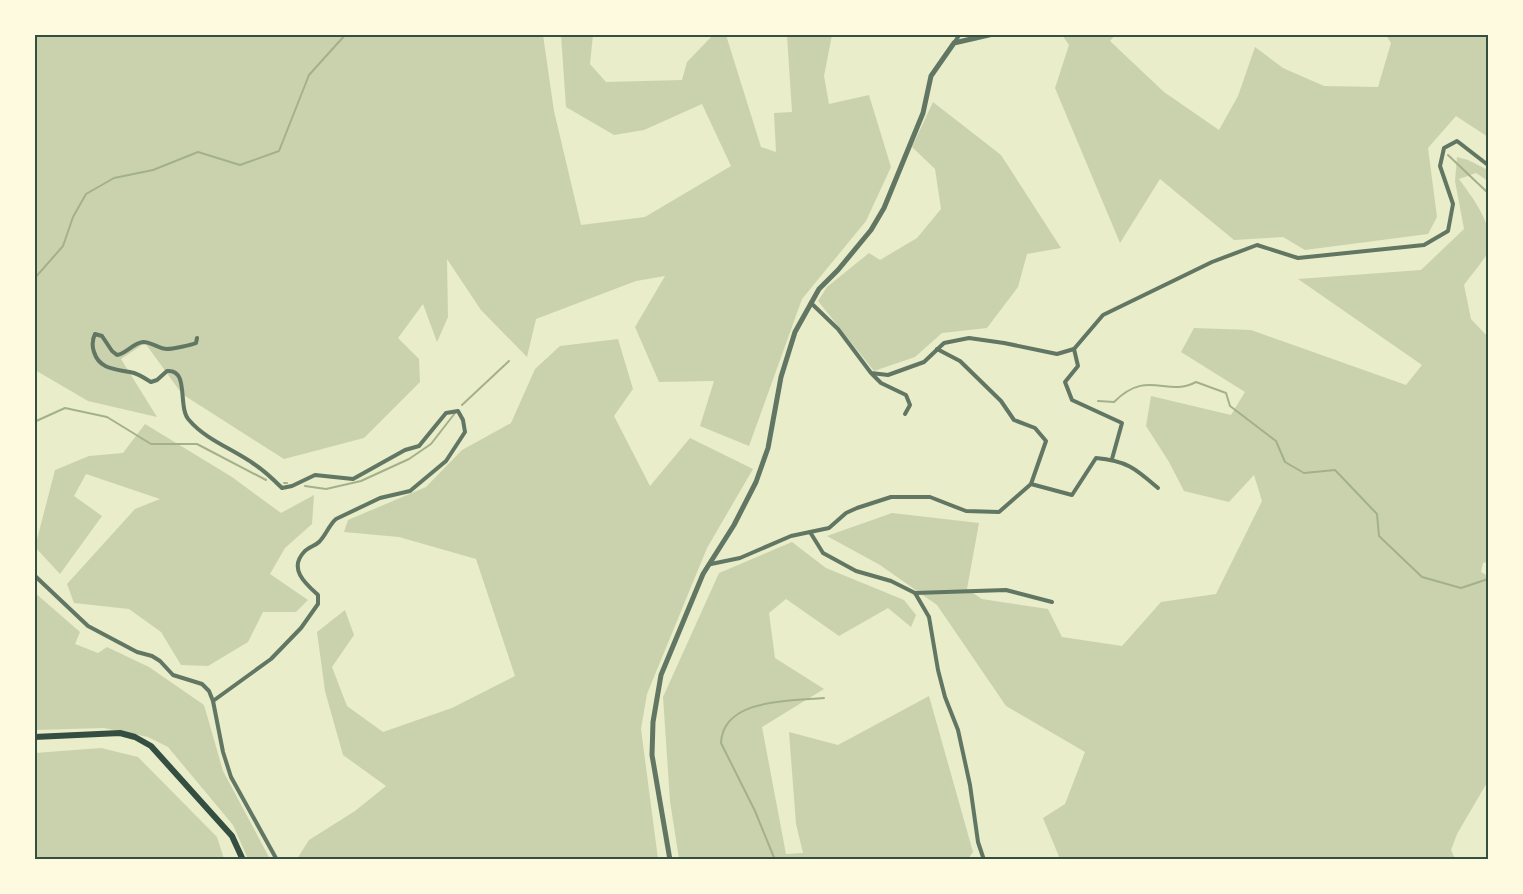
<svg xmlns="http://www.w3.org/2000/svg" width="1523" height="894" font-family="Rubik,sans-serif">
<rect width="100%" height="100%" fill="#e9edc9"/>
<g fill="#cad2ad">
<path d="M35 35H543L554 111 581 225 645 217 731 166 702 104 644 130 614 135 566 107 561 35H593L590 64 606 82 682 80 687 62 713 35H726L761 147 776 152 774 113 792 112 787 35H832L824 76 829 104 869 95 891 167 866 221 802 299 749 446 700 426 714 381 659 382 635 327 665 276 636 281 536 319 527 357 481 310 447 259 448 317 437 342 423 304 398 338 419 359 420 382 364 438 284 459 182 394 145 343 121 359 157 417 88 401 35 370Z"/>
<path d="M1062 35H1115L1110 41 1164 92 1219 130 1238 96 1255 47 1283 68 1324 86 1378 87 1391 43 1386 35H1488V137L1456 116 1428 148 1437 217 1428 234 1305 250 1283 237 1234 240 1160 179 1120 243 1055 88 1069 45Z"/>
<path d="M933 102 1001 155 1061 248 1027 254 1018 287 987 328 942 333 915 357 874 371 818 301 827 287 869 253 880 260 917 238 941 209 935 169 912 147Z"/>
<path d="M1457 157 1468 160 1488 170V181L1476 173 1459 179C1472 197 1496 227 1488 251 1485 260 1470 276 1464 285L1471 319 1488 337V562L1483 563 1481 572 1488 576V781L1457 834 1451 850 1455 859H1060L1043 818 1065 804 1085 752 1006 706 937 605 880 565 827 536 892 513 979 523 967 589 982 599 1048 609 1062 637 1122 646 1161 602 1216 594 1262 501 1254 475 1229 502 1184 491 1169 462 1146 426 1151 396 1231 415 1245 392 1181 352 1194 328 1251 330 1406 385 1422 365 1298 279 1421 270 1464 229 1455 181Z"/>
<path d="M618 339 633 389 614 416 650 486 690 438 753 469 707 548 647 694 641 729 658 859H297L309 840 355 811 386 786 343 755 325 691 317 632 345 610 354 635 332 667 347 706 383 732 452 708 515 676 476 559 399 537 344 532 348 520 426 487 462 450 511 423 535 369 560 346Z"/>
<path d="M145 424 232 477 281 513 314 495 312 524 285 548 270 574 308 600 296 612H263L248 642 208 666 181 665 161 632 129 609 74 603 67 584 135 509 160 499 86 474 74 496 102 516 60 574 35 547 55 470 89 456 123 453Z"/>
<path d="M792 542 826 568 904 600 916 615 911 627 888 608 839 636 786 599 769 613 775 658 824 689 762 727 786 854 803 853 796 824 789 732 838 745 929 696 973 852 968 859H679L670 801 663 697 719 573Z"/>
<path d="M34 592 80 632 75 644 98 653 107 647 149 667 204 705 223 771 270 859H248L233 825 168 747 148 737 104 728 35 730Z"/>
<path d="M101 748 138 757 217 837 224 859H35V753Z"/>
</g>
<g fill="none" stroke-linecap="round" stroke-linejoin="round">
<g stroke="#a3b18a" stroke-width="2">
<path d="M1448 155 1488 193"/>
<path d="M34 279 63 246 73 217 86 194 114 178 153 170 198 152 240 165 279 151 309 75 346 34"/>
<path d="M1098 401 1114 402C1148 368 1166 398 1196 382L1226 393 1230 406 1276 441 1285 462 1304 473 1335 470 1377 514 1379 536 1422 577 1461 588 1488 579"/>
<path d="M462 405 509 361"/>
<path d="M34 422 65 408 107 417 151 444H197L266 480"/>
<path d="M284 483H287"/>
<path d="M305 486 326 489 361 481 409 459 431 444 455 413"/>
<path d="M775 860 755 811 721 743C723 698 791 701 824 698"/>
</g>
<g stroke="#617663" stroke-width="4">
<path d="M954 43 960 34"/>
<path d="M1488 280V282"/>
<path d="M811 303 838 329 871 373 888 375 924 362 944 343 969 338 1004 343 1057 354 1074 349 1103 315 1212 262 1257 245 1298 258 1424 245 1448 231 1453 204 1440 166 1444 148 1457 141 1488 165"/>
<path d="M197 338 196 343C192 345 172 349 167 349 159 349 152 342 143 342 133 343 127 353 117 355L112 351 102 336 95 334C92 340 92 346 94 352 100 371 118 369 134 373 140 375 146 379 151 382L157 380 167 371C190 369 177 407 189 420 206 440 233 449 254 464 265 471 274 480 282 488L292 486 315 475 353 479 405 450 419 446 446 413 458 411 463 420 465 432 446 461 410 491 380 498 336 519C329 525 326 535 319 542 315 546 308 547 304 552 288 569 306 584 318 595V604L301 628 271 659 213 701"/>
<path d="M1074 349 1078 366 1065 382 1072 400 1122 423 1112 459"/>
<path d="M872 374 881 383 906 395 910 405 905 414"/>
<path d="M1031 484 1072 495 1096 458C1128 461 1136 469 1158 488"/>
<path d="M810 532 829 528 846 513 857 508 891 497H930L966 511 999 512 1031 484 1046 441 1035 428 1014 420 1001 401 960 361 937 349"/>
<path d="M711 564 740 558 791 536 810 532 823 553 856 571 891 581 915 593 929 617 938 670 945 697 958 730 970 785 978 842 984 860"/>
<path d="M34 575 88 626 137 652 152 656 160 661 173 675 202 684 209 691 213 701 223 752 231 777 277 860"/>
<path d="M915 593 1006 590 1052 602"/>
</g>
<path stroke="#617663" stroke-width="5" d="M670 860 652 755 653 722 661 675 703 574 734 525 756 482 768 448 781 377 795 332 819 289 838 270 871 230 884 208 923 113 931 76 954 43 993 34"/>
<path stroke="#344e41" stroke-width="6" d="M34 737 120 733 135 737 151 746 232 836 243 860"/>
</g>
<rect width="1523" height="894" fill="none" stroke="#fefae0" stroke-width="72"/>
<rect x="36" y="36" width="1451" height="822" fill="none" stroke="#344e41" stroke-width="2"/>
</svg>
